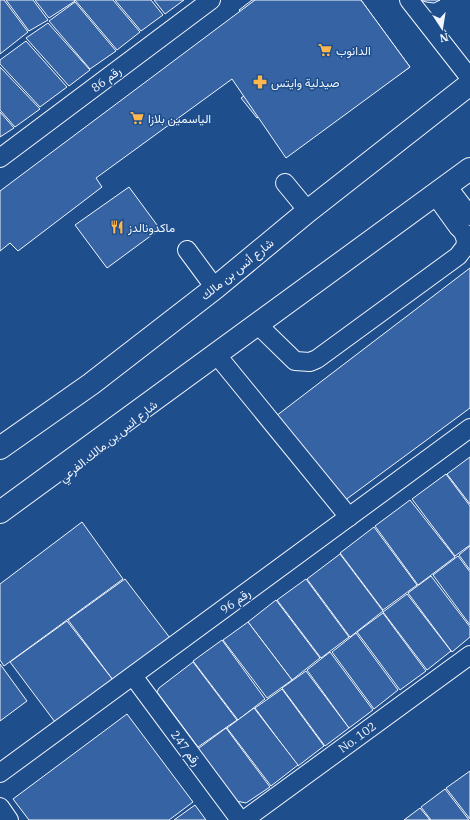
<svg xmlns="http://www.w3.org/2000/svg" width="470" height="820" font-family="'IBM Plex Serif',Vazirmatn,serif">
<rect width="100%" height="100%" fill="#1f4e8c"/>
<g fill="#3563a3" stroke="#f2f6ff">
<path d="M0 0H4L28 32 0 54Z"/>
<path d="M6 0H33L48 20 29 31Z"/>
<path d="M35 0H74L75 1 49 18Z"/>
<path d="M75 0H113L140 32 117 50Z"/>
<path d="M115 0H151L163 15 141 31Z"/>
<path d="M154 0H184L165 14Z"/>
<path d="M252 0H361L410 67 317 132 289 96 257 118 241 98 274 76 240 32 251 25 239 10Z"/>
<path d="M255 0H361L410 67 286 158 232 79 96 178 102 187 18 251 10 243 0 251V191Z"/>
<path d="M420 0H440L434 3 426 2Z"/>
<path d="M75 2 116 51 90 69 49 21Z"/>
<path d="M48 23 90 70 69 86 26 38Z"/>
<path d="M26 41 67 87 40 107 0 64V60Z"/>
<path d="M0 67 40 109 15 127 0 110Z"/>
<path d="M0 112 14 128 0 137Z"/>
<path d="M129 187 160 229 107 268 75 225Z"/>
<path d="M470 268V408L344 501 276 416Z"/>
<path d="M470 457V504L447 474Z"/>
<path d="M446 474 470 506V545L455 556 412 499Z"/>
<path d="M410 500 455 557 418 585 375 526Z"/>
<path d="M82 522 123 579 4 666 0 660V584Z"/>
<path d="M374 527 417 585 383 610 340 553Z"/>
<path d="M470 546V570L459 555Z"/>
<path d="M340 554 383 611 350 637 307 579Z"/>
<path d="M458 556 470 572V625L433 575Z"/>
<path d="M431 576 470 627V637L452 652 408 593Z"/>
<path d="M125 579 170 638 113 680 68 620Z"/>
<path d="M306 579 349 637 321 658 277 600Z"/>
<path d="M407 594 451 651 427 670 383 612Z"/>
<path d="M276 600 320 658 292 680 248 622Z"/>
<path d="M383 613 426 671 400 690 357 632Z"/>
<path d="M67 621 113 680 55 722 10 662Z"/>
<path d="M248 622 292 680 267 698 223 640Z"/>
<path d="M356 633 398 690 374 709 332 652Z"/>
<path d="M222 640 265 699 238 720 193 661Z"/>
<path d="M330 652 373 710 349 728 307 670Z"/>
<path d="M193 662 237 720 198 747 157 692 159 688Z"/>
<path d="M0 664 27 701 0 721Z"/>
<path d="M306 671 349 728 325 746 282 688Z"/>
<path d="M282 689 324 746 298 766 255 708Z"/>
<path d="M254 708 298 765 271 786 227 728Z"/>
<path d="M127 714 193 802 169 820H29L13 799Z"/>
<path d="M226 728 270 787 246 803 236 801 195 751Z"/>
<path d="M470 771V819L446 788Z"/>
<path d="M445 789 469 820H431L421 807Z"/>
<path d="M195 805 206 820H174Z"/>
<path d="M420 808 430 820H404Z"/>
</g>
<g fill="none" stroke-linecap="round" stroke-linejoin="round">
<g stroke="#f2f6ff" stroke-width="20">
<g id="minor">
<path d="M409 0 470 78"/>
<path d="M0 158 211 0"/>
<path d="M285 183 308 211"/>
<path d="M447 186 470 216"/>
<path d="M187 250 215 288"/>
<path d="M257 324 295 361 310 362 317 359 458 256 465 247 466 240 463 232 458 227 435 195"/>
<path d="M216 354 349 517"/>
<path d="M133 676 240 820"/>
<path d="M0 773 470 428"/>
<path d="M0 807 9 820"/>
<path d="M244 820 470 655"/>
</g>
</g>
<g stroke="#f2f6ff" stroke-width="24">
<g id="major">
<path d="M0 448 91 384 215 288 308 211 470 84"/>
<path d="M0 512 470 169"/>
</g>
</g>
<use href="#minor" stroke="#1f4e8c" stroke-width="18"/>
<use href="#major" stroke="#1f4e8c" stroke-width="22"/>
</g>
<defs>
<g id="supermarket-bare" transform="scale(1.08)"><path d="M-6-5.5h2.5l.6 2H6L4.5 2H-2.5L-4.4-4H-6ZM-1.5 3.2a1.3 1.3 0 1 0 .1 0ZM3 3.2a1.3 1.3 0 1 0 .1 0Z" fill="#ffb74d" stroke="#1f4e8c" stroke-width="2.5" paint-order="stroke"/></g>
<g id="pharmacy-bare" transform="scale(1.08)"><path d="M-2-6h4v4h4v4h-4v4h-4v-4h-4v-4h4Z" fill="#ffb74d" stroke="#1f4e8c" stroke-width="2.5" paint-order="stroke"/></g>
<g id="restaurant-bare" transform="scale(1.08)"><path d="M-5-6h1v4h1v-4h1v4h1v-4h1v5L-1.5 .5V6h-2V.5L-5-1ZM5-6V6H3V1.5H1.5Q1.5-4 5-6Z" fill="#ffb74d" stroke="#1f4e8c" stroke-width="2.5" paint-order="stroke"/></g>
</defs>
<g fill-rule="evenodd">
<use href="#supermarket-bare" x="325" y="50"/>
<use href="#pharmacy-bare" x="260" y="82"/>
<use href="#supermarket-bare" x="137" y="118"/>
<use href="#restaurant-bare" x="117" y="227"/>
</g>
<g text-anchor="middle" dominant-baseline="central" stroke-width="3" stroke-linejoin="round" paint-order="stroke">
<g font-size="12" fill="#f2f6ff" stroke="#1f4e8c" text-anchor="start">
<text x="336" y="50">الدانوب</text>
<text x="271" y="82">صيدلية وايتس</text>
<text x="148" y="118">الياسمين بلازا</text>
<text x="128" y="227">ماكدونالدز</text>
</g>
<g font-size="12" fill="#f2f6ff" stroke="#1f4e8c">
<text transform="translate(106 79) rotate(-37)">رقم 86</text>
<text transform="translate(237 269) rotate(-39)">شارع أنس بن مالك</text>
<text transform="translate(108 441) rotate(-39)">شارع انس بن مالك الفرعي</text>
<text transform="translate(235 601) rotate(-36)">رقم 96</text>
<text transform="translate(357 737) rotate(-36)">No. 102</text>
<text transform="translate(186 748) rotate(53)">رقم 247</text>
</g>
</g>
<g transform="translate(442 28) rotate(168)" stroke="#1f4e8c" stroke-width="3" paint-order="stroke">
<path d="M0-3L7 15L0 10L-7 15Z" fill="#f2f6ff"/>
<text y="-6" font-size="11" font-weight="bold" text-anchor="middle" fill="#f2f6ff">N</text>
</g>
</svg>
